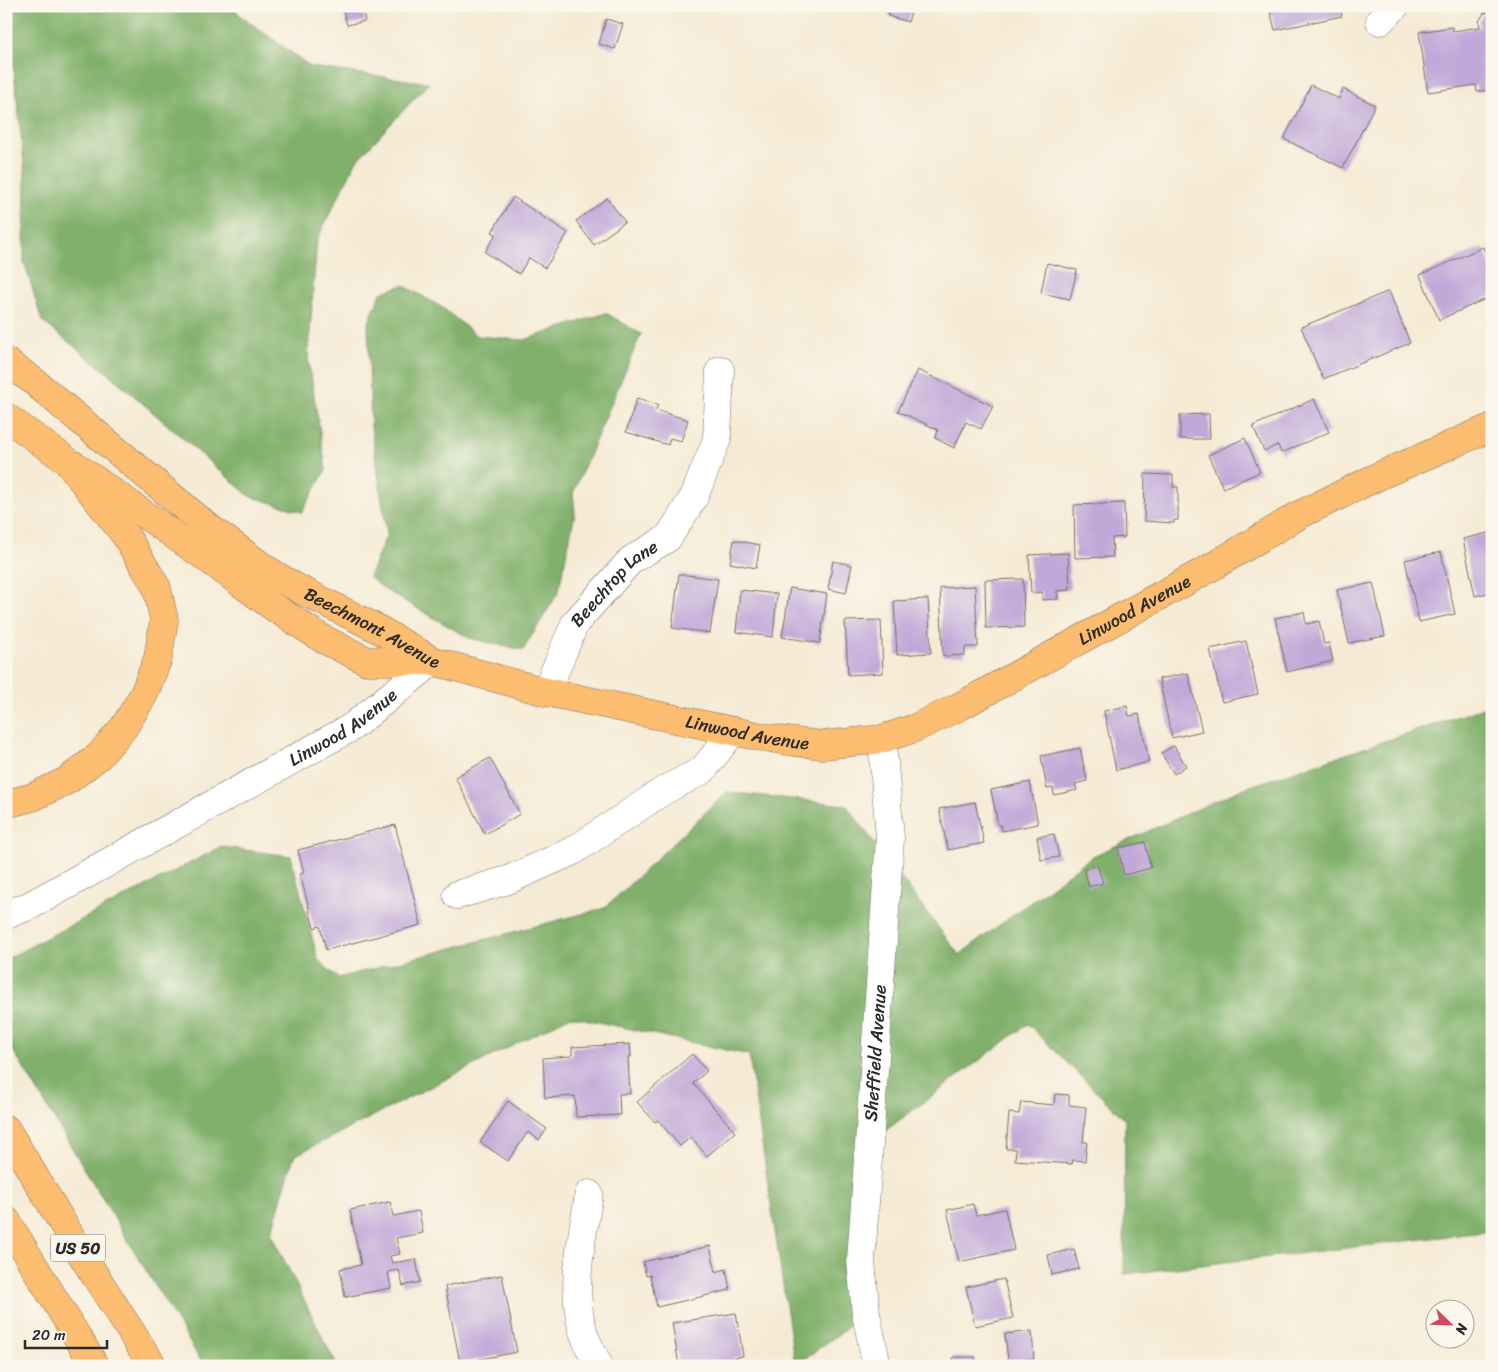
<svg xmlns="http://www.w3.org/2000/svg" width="1498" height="1372" font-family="Sriracha,sans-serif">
<rect width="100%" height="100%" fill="#fbf7ec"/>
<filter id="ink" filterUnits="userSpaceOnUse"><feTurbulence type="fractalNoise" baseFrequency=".02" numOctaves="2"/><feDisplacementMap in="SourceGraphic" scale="10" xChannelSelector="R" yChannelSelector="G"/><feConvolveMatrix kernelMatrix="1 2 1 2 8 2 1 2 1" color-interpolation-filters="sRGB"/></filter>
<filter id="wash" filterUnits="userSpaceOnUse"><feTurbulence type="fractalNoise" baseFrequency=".0096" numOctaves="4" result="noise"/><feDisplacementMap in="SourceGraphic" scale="20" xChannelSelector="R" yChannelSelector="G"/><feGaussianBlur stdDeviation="1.12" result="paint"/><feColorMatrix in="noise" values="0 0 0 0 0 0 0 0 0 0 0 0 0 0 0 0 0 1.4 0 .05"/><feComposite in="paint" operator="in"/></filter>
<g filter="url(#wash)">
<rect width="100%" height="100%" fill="#f5ead4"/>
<g fill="#80b06a" stroke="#566e4a">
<path d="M6 6H232L241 16 311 67 429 83 357 160 317 239 308 358 326 470 302 512 249 496 109 374 42 321 24 261 25 171 14 71 6 58Z"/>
<path d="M403 285 443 308 477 336 524 340 606 313 641 334 573 493 575 513 558 593 523 650 469 638 387 591 369 577 387 534 371 427 368 324 381 293Z"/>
<path d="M1492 705V1231L1124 1274 1125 1120 1028 1024 869 1143 866 1314 795 1366 749 1055 571 1016 294 1156 271 1234 337 1366H204L6 1039V959L221 847 291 856 318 960 338 978 605 908 727 792 846 805 959 955 1093 856 1242 789Z"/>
</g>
<g id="blocks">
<g fill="#c1a8d8">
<path d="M342 6H362L365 21 347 25Z"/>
<path d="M890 6H913L908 22 888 16Z"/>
<path d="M921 6H934L933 11Z"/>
<path d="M1269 6H1340L1342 16 1275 30Z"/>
<path d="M1492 12V89L1477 92 1476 85 1428 92 1419 32 1452 27 1453 31 1480 27 1479 21 1484 13Z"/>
<path d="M606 19 623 24 615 49 599 44Z"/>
<path d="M1311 85 1339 99 1343 89 1375 105 1343 168 1284 139Z"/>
<path d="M513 197 568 233 545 268 529 258 519 274 485 252 496 234 492 232Z"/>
<path d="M607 198 625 222 594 245 576 221Z"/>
<path d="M1483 247 1492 268V296L1439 320 1420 275Z"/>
<path d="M1047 263 1077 270 1070 299 1041 293Z"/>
<path d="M1389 291 1410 343 1323 379 1301 327Z"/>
<path d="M918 370 993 406 981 429 966 422 954 448 935 438 938 430 898 411Z"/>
<path d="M637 398 658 405 656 410 688 420 681 441 670 438 668 445 626 432Z"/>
<path d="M1314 399 1329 432 1281 453 1278 445 1264 451 1253 426Z"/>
<path d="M1209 414 1210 439H1180V415Z"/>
<path d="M1245 438 1260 472 1223 488 1208 455Z"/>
<path d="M1145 474 1173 475V487H1178V520H1174V523L1144 521Z"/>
<path d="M1124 503 1125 537 1112 538 1113 557 1075 558 1074 505Z"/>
<path d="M1492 532V592L1475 596 1463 539Z"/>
<path d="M734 540 760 545 756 568 730 563Z"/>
<path d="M1441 552 1455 614 1419 622 1405 560Z"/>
<path d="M1068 553 1070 590 1057 591 1058 599 1042 600V592L1031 593 1029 555Z"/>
<path d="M833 561 852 565 846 593 828 589Z"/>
<path d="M679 574 718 579 710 633 672 628Z"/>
<path d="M1023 579 1024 627 986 628 985 580Z"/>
<path d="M1373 583 1385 636 1349 643 1337 590Z"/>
<path d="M975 586 978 647H965V655L943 656 940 588Z"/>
<path d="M790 588 827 594 820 643 782 637Z"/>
<path d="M740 590 777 594 773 637 736 632Z"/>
<path d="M928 599 931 653 897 655 894 601Z"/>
<path d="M1304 612 1306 624 1319 621 1324 644 1329 643 1333 661 1287 672 1275 618Z"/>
<path d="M881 620 883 673 848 675 845 621Z"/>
<path d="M1246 641 1258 694 1222 702 1210 649Z"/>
<path d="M1188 673 1202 731 1172 738 1159 679Z"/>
<path d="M1127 706 1129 716 1139 714 1149 762 1116 770 1104 711Z"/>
<path d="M1174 746 1186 766 1174 774 1161 753Z"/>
<path d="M1080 748 1087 781 1075 784 1077 790 1054 795 1053 788 1047 789 1041 756Z"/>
<path d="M490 758 520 814 485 834 455 777Z"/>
<path d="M1030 782 1038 824 1002 831 1001 825H998L991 790Z"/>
<path d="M975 802 984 843 948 850 939 809Z"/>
<path d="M395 825 421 925 326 950 320 926 314 928 300 874 304 873 298 850Z"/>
<path d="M1054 834 1059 857 1041 860 1037 837Z"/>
<path d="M1145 842 1151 868 1124 875 1118 848Z"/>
<path d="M1097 865 1103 883 1089 887 1084 869Z"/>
<path d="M630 1044 631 1057H628L630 1094H619L620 1115 576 1117 575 1096 545 1098 543 1058 572 1056V1047Z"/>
<path d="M692 1054 707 1071 693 1083 735 1132 707 1156 691 1137 680 1146 658 1120 655 1122 637 1102Z"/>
<path d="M1055 1094 1069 1095V1105L1086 1107 1083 1142H1087L1085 1161 1073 1160 1072 1164 1015 1160 1016 1149H1006L1009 1113 1019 1114 1021 1102 1054 1105Z"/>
<path d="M508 1101 547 1129 539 1140 528 1132 508 1161 480 1142Z"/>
<path d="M390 1202 393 1216 419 1211 423 1233 396 1238 400 1254 390 1256 392 1263 416 1259 420 1282 403 1286 399 1270 388 1272 391 1288 345 1297 340 1269 361 1265 350 1210Z"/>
<path d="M973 1204 976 1215 1005 1209 1014 1250 959 1262 947 1210Z"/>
<path d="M710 1246 716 1272 726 1269 730 1290 657 1307 650 1275 646 1276 643 1262Z"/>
<path d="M1074 1249 1079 1269 1052 1275 1048 1255Z"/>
<path d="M502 1275 517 1352 460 1363 445 1286Z"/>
<path d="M1004 1279 1013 1318 975 1326 966 1287Z"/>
<path d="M736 1313 743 1356 733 1358 734 1366H679L672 1323Z"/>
<path d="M1032 1331 1034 1359 1008 1361 1005 1334Z"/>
<path d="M953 1357H975L976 1366H953Z"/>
</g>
</g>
</g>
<g filter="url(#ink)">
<use href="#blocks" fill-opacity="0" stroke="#726e66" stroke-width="1"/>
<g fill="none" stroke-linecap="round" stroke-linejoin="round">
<g stroke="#726e66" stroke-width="29">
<g id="minor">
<path d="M1380 21 1395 6"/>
<path id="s1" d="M546 692 575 623 631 560 668 538 694 497 717 439 720 370"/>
<path d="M457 895 508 880 573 851 663 791 703 770 733 731"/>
<path id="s2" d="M6 915 31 905 352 727 433 661"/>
<path d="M589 1194C582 1240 570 1286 583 1331 586 1343 594 1355 599 1366"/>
<path id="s3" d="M877 1366 866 1314 861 1261 890 838 882 739"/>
</g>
</g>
<g stroke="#726e66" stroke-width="29">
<g id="major">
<path id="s4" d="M6 362 32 380 207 526 267 570 297 588 380 630 433 661 546 692 762 737 795 742 823 745 882 739 915 728 957 708 1210 568 1299 515 1381 475 1492 427"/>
<path d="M74 465 205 557 272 606 323 639 367 661H433"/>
</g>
</g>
<g stroke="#726e66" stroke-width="29">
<g id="highway">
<path d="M6 417 66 460 126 536 157 588 164 620 158 658 144 694 124 727 99 756 68 780 33 797 6 804"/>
<path d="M6 1129 80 1252 153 1366"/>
<path d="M6 1220 95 1366"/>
</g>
</g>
<use href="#minor" stroke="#fff" stroke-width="28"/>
<use href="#major" stroke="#fcbd6f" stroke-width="28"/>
<use href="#highway" stroke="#fcbd6f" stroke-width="28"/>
</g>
</g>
<g text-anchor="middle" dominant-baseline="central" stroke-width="4" stroke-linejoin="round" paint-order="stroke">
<rect fill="#fbf7ec" stroke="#696865" stroke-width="1" x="50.5" y="1234.5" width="55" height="27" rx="4"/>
<g font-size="16" font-weight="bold" fill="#2b2b2b">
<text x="78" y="1248">US 50</text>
</g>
<g font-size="18" fill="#2b2b2b" stroke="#fbf7ec">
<text stroke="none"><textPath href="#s1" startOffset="131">Beechtop Lane</textPath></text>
<text stroke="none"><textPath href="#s4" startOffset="1266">Linwood Avenue</textPath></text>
<text stroke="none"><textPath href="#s4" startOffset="454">Beechmont Avenue</textPath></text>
<text stroke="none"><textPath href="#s2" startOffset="386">Linwood Avenue</textPath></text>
<text stroke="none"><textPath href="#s4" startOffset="846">Linwood Avenue</textPath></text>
<text stroke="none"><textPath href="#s3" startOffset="315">Sheffield Avenue</textPath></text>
</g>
</g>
<rect width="1498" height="1372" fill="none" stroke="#fbf7ec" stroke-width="25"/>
<g transform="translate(1450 1324) rotate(113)"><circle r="24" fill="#fbf7ec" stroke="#a8a59f"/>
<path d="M0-4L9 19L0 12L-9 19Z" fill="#d1495b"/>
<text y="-8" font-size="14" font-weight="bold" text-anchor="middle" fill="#2b2b2b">N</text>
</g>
<path d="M25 1340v8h82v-8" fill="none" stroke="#2b2b2b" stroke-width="2.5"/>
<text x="32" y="1340" font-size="15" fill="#2b2b2b" stroke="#fbf7ec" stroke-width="4" paint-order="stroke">20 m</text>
</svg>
